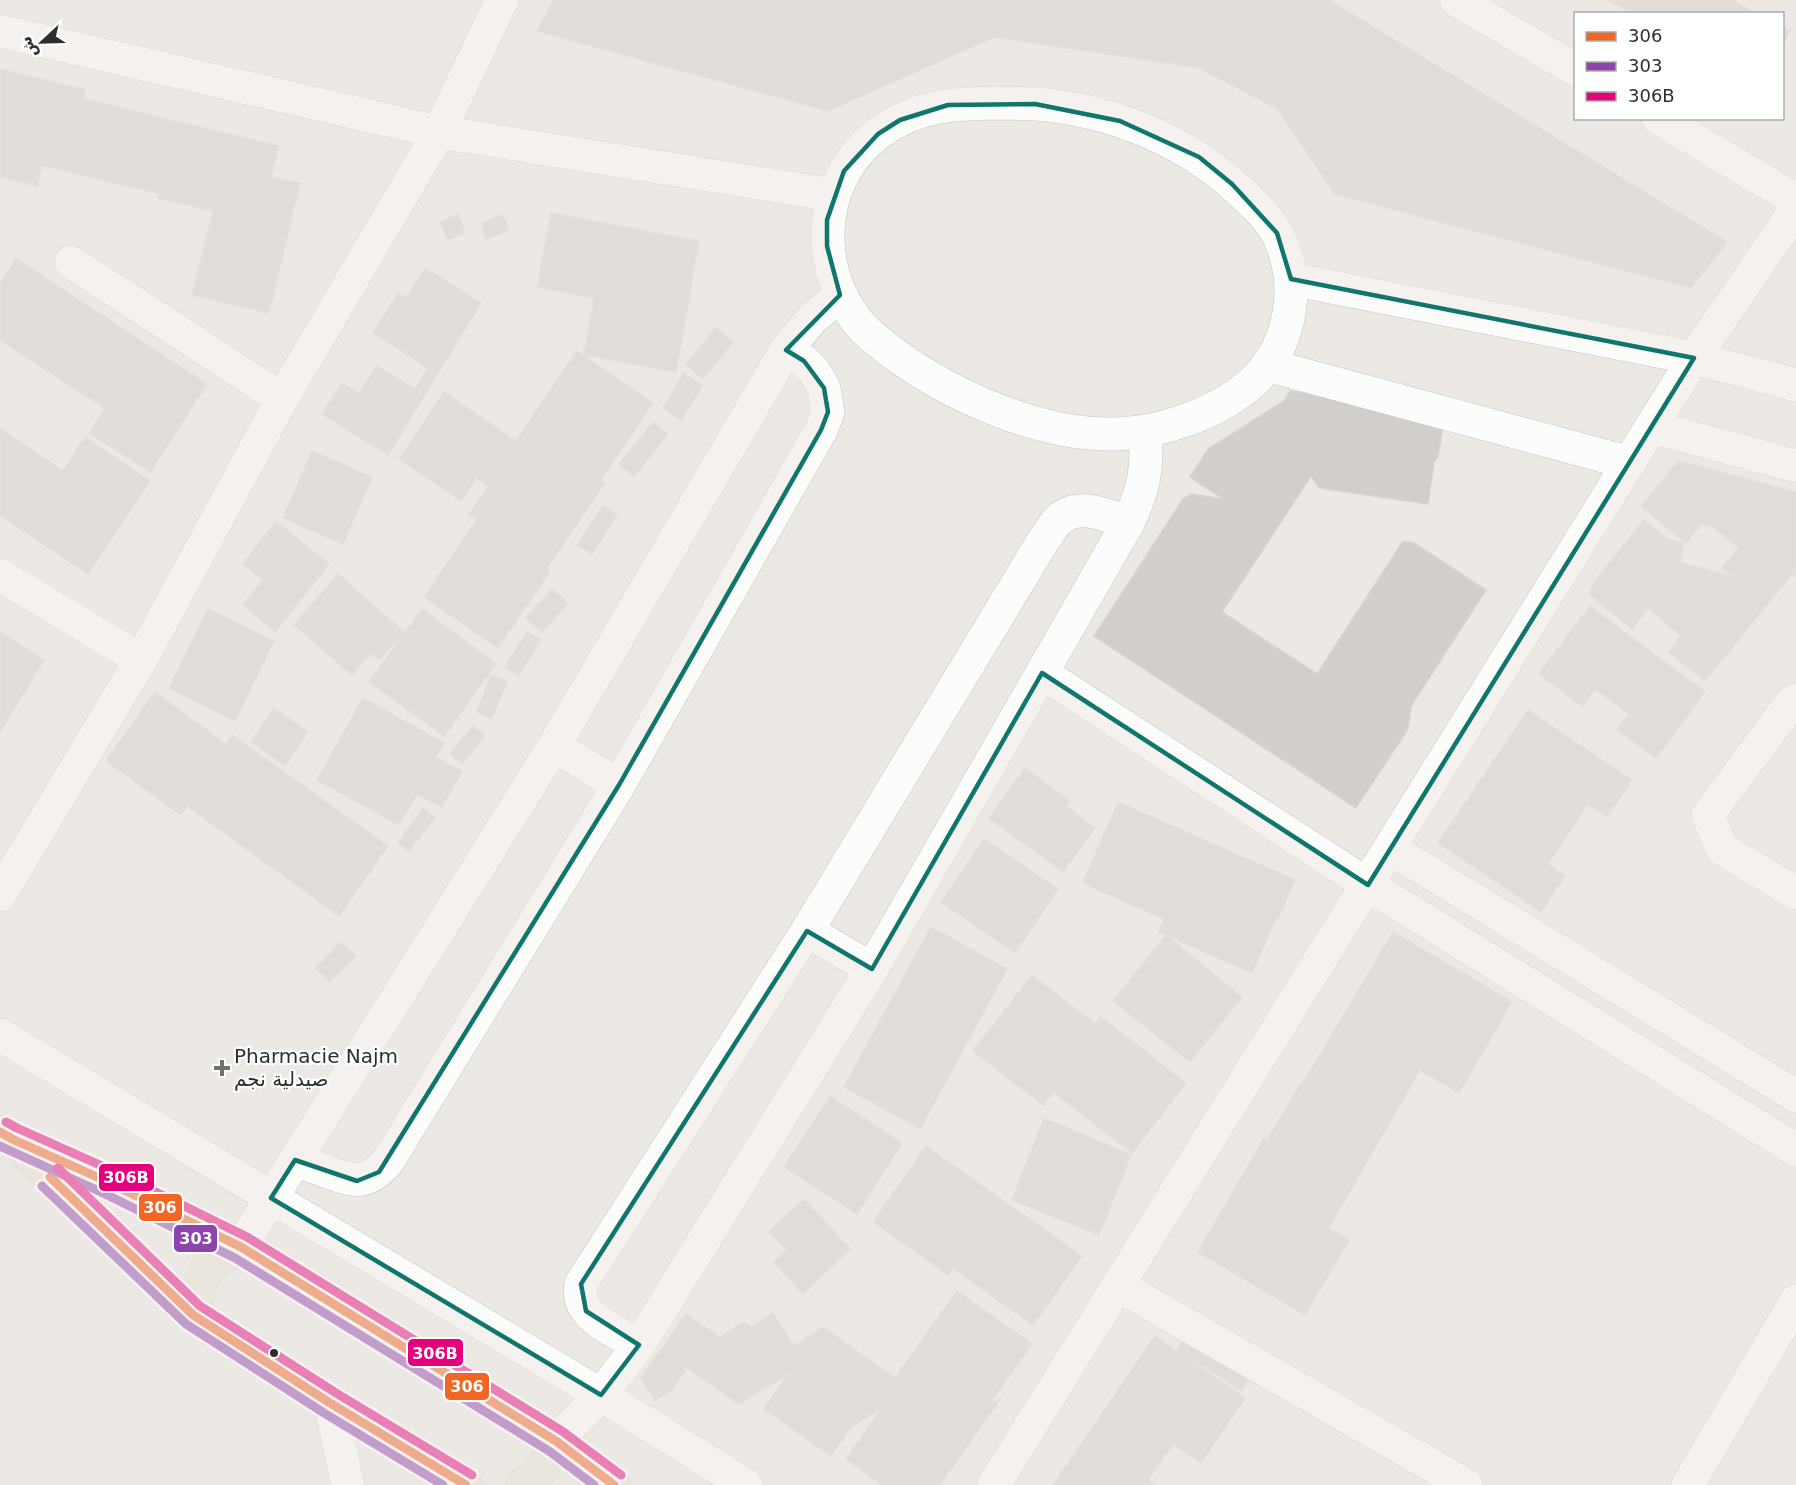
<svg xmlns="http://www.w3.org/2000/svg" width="1796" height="1485" font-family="'DejaVu Sans',Vazirmatn,sans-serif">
<rect width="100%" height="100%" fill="#ece8e4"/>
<g fill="#d1cecb" stroke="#d7d4d0" stroke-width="1.5">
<path d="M554 0H1329L1727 242 1691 288 1335 194 1278 109 1199 68 994 37 828 111 537 31Z"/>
<path d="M1608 0H1732L1758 14H1633Z"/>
<path d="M1782 27 1790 31 1782 45Z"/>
<path d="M0 69 86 90 84 99 279 146 271 177 300 183 269 313 192 295 213 211 158 198 160 194 42 165 37 186 0 177Z"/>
<path d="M551 213 699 241 676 372 584 355 594 298 537 287Z"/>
<path d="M458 214 465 232 448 240 440 222Z"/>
<path d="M503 215 509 231 486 239 481 223Z"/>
<path d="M16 259 207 384 150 472 89 433 105 408 0 340V284Z"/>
<path d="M425 268 481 303 388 455 322 414 342 383 359 394 377 366 415 389 428 368 373 333 398 293 406 298Z"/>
<path d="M716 327 733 342 703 379 686 364Z"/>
<path d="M577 351 653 403 601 480 605 483 547 568 550 571 498 648 424 597 477 519 469 514 489 486 476 478 461 501 399 459 444 392 516 441Z"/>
<path d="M684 373 703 385 681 420 663 408Z"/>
<path d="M1290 391 1416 410 1443 427 1438 456 1434 462 1428 504 1319 488 1311 476 1222 612 1317 674 1403 541 1414 543 1486 590 1411 706 1408 729 1356 808 1094 636 1183 499 1191 494 1223 499 1190 477 1208 449 1285 400Z"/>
<path d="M653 422 668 434 634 476 619 464Z"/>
<path d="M0 428 63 471 85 437 150 481 88 574 0 515Z"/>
<path d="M312 451 372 477 343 544 283 518Z"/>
<path d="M1678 461 1796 492V576L1791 575 1705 681 1669 652 1681 636 1648 608 1632 629 1590 595 1594 582 1644 520 1667 539 1684 543 1679 562 1731 576 1722 568 1739 548 1713 527 1701 524 1686 543 1641 506Z"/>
<path d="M603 505 617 515 592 554 577 545Z"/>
<path d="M276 521 329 564 275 632 243 605 263 580 243 564Z"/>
<path d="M338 574 404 632 379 660 371 653 352 675 294 625Z"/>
<path d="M552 589 568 603 542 632 526 618Z"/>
<path d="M1590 606 1705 692 1656 758 1617 730 1629 714 1595 689 1582 706 1539 674Z"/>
<path d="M208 609 274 641 235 721 169 688Z"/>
<path d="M422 609 496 664 444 736 369 682Z"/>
<path d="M0 632 44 660 0 732Z"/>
<path d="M527 632 541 640 518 676 505 667Z"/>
<path d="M491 675 507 681 492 719 477 712Z"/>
<path d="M155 692 226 744 232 735 388 846 339 916 187 806 181 815 106 761Z"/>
<path d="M363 698 444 743 436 757 462 771 442 807 417 794 399 825 317 780Z"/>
<path d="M274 708 308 732 285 766 251 742Z"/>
<path d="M1528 710 1632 780 1607 817 1588 804 1548 864 1565 876 1541 912 1438 843Z"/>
<path d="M473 726 485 736 462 764 450 754Z"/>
<path d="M1025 768 1070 801 1066 806 1095 828 1063 872 989 818Z"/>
<path d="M1118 802 1295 880 1278 919 1276 918 1252 973 1159 932 1164 919 1083 883Z"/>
<path d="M423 808 435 817 409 851 398 843Z"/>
<path d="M984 839 1058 889 1015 953 941 902Z"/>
<path d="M931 927 1007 969 920 1129 844 1087Z"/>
<path d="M1393 932 1512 1002 1459 1093 1420 1070 1329 1228 1349 1240 1305 1315 1198 1252 1264 1138 1267 1140 1301 1083 1302 1085Z"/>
<path d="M1166 935 1242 997 1190 1062 1113 1001Z"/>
<path d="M341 942 356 956 330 982 316 968Z"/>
<path d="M1032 975 1095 1024 1101 1017 1186 1083 1132 1153 1053 1092 1043 1105 973 1051Z"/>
<path d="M830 1096 902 1143 857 1214 784 1167Z"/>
<path d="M1044 1118 1131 1155 1099 1235 1012 1200Z"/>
<path d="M926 1146 1082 1256 1033 1325 953 1268 948 1275 873 1222Z"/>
<path d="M804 1199 850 1249 803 1294 774 1262 787 1250 769 1231Z"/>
<path d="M957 1291 1032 1344 988 1406 1001 1398 940 1485H882L846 1459 882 1408 850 1428 831 1456 764 1409 788 1374 739 1404 687 1368 671 1391 655 1400 641 1378 686 1314 720 1337 743 1322 751 1327 773 1313 794 1346 823 1327 895 1378Z"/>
<path d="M1188 1331 1254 1372 1242 1391 1177 1350Z"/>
<path d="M1155 1336 1245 1398 1201 1463 1173 1444 1148 1480 1155 1485H1053Z"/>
</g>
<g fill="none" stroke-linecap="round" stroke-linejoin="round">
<g stroke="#c5c4c5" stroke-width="34">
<g id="minor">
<path d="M1456 0 1576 70"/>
<path d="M1658 118 1796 200"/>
<path d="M71 262 282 399"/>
<path d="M1267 365 1630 463"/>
<path d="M1652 427 1796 466"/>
<path d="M0 575 141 660"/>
<path d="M1042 673 1368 885 1796 1150"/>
<path d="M1796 700 1791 703 1708 815 1722 849 1796 893"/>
<path d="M554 746 619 785"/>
<path d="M1391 849 1796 1096"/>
<path d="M0 895 141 660 282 399 439 132 502 0"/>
<path d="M807 931 872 969"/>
<path d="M0 1035 601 1395 746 1485"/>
<path d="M295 1160C306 1164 317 1168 328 1172 355 1182 368 1185 388 1161L619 785 821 430 828 412 824 388 814 371 804 361 786 350"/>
<path d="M241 1247 554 746 786 350 811 320 840 295"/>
<path d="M1119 1286 1466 1485"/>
<path d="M639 1345C616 1331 574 1317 581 1284L807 931 1043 541C1048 535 1052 527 1057 521 1078 501 1106 515 1128 523"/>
<path d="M330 1403 348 1485"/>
<path d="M556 1441 601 1395 639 1345 872 969 1128 523C1144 489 1148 468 1145 431"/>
<path d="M994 1485 1694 358 1796 209"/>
<path d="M1688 1485 1796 1301"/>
</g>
</g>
<g stroke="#c5c4c5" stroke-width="34">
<g id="tertiary">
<path d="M0 31 439 132 834 195"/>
<path d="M992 103C1006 103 1022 103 1036 104 1111 110 1186 140 1241 192 1255 205 1269 218 1278 235 1301 282 1293 344 1254 381 1219 413 1161 433 1115 434 1041 436 951 396 893 353 878 341 862 330 852 314 807 248 826 156 900 120 930 105 959 104 992 103Z"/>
<path d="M1291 279 1694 358 1796 385"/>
</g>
</g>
<g stroke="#c6c5c4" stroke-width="34">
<g id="primary">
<path d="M0 1132 12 1139 106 1181 241 1247 556 1441 614 1485"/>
<path d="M28 1155 193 1315 330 1403 466 1485"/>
<path d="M193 1315C200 1276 203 1264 241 1247"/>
<path d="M522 1485C541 1475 547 1460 556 1441"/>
</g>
</g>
<use href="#minor" stroke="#fcfcfb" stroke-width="33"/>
<use href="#tertiary" stroke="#fcfcfb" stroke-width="33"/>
<use href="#primary" stroke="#e8e4d6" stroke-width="33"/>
<g stroke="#fff" stroke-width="14">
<g id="bus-1">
<path d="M0 1132 12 1139 106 1181 241 1247 556 1441 614 1485"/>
<path d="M50 1177 193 1315 330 1403 466 1485"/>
</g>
</g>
<g stroke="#fff" stroke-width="14">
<g id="bus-2">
<path d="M0 1146 101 1192 235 1258 549 1451 594 1485"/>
<path d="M42 1186 186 1324 324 1413 443 1485"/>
</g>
</g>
<g stroke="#fff" stroke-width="14">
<g id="bus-3">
<path d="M6 1122 17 1128 111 1170 247 1237 562 1431 621 1475"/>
<path d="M58 1168 200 1306 336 1393 472 1475"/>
</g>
</g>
<use href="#bus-1" stroke="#f26522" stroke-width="9"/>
<use href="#bus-2" stroke="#8e44ad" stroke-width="9"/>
<use href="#bus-3" stroke="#e5007d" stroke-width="9"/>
</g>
<path d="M0 0H1796V1485H0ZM1035 104 1120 121 1199 157 1232 184 1277 233 1291 279 1694 358 1368 885 1042 673 872 969 807 931 581 1284 586 1311 639 1345 601 1395 271 1198 295 1160 357 1181 379 1172 619 785 821 430 828 412 824 388 804 361 786 350 840 295 827 246V220L844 171 878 134 900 120 948 105Z" fill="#ece8e4" fill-opacity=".55" fill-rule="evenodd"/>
<path fill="none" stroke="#0f766e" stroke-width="4.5" stroke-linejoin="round" d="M1035 104 1120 121 1199 157 1232 184 1277 233 1291 279 1694 358 1368 885 1042 673 872 969 807 931 581 1284 586 1311 639 1345 601 1395 271 1198 295 1160 357 1181 379 1172 619 785 821 430 828 412 824 388 804 361 786 350 840 295 827 246V220L844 171 878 134 900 120 948 105Z"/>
<path fill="#706f6e" stroke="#fff" stroke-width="2" d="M219 1059h6v6h6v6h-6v6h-6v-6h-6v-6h6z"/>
<circle fill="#2e2e2e" stroke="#fff" stroke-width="2" cx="274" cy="1353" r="5"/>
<g text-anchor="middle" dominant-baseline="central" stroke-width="4.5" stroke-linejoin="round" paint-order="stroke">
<g font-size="20" fill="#2e2e2e" stroke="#fff" text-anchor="start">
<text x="234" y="1056">Pharmacie Najm<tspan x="234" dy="23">صيدلية نجم</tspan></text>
</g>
</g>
<g stroke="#fff" stroke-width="2">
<rect x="98" y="1163" width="57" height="29" rx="6" fill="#e5007d"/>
<rect x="138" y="1193" width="45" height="29" rx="6" fill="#f26522"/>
<rect x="173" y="1224" width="45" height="29" rx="6" fill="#8e44ad"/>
<rect x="407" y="1338" width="57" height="29" rx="6" fill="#e5007d"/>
<rect x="444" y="1372" width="46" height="29" rx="6" fill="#f26522"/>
</g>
<g font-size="16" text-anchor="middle" font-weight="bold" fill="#fff">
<text x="126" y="1183">306B</text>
<text x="160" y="1213">306</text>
<text x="196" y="1244">303</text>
<text x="435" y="1359">306B</text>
<text x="467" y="1392">306</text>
</g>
<rect x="1574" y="12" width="210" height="108" fill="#ffffff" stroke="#ababab" stroke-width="1.5"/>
<rect x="1586" y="32" width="30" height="9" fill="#f26522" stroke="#ababab" stroke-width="1.5"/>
<text x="1628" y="42" font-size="18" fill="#2e2e2e">306</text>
<rect x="1586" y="62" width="30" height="9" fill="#8e44ad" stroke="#ababab" stroke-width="1.5"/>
<text x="1628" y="72" font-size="18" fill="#2e2e2e">303</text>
<rect x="1586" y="92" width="30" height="9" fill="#e5007d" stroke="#ababab" stroke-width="1.5"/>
<text x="1628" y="102" font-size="18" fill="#2e2e2e">306B</text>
<g transform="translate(42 42) rotate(248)" stroke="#ffffff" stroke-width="4.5" paint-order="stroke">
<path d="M0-4.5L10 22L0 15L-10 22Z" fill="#2e2e2e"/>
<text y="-9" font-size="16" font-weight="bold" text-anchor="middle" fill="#2e2e2e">ش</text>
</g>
</svg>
